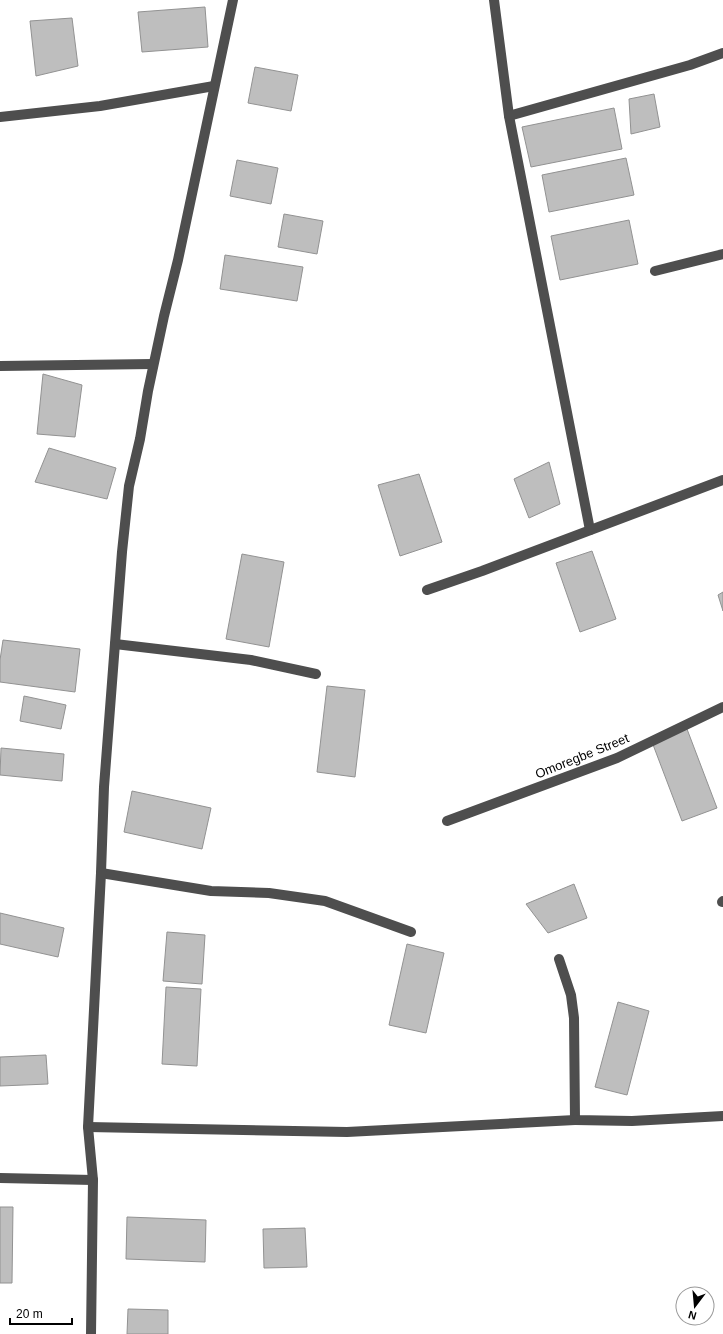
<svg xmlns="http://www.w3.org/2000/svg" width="723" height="1334" font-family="Arial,sans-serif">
<rect width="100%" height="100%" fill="#fff"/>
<g fill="#bebebe" stroke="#929292">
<path d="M205 7 208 47 142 52 138 12Z"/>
<path d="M72 18 78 66 36 76 30 21Z"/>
<path d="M255 67 298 75 291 111 248 103Z"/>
<path d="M654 94 660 127 631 134 629 99Z"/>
<path d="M614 108 622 149 531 167 522 127Z"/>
<path d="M626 158 634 195 549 212 542 175Z"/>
<path d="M237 160 278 168 271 204 230 196Z"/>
<path d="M284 214 323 221 317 254 278 247Z"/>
<path d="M629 220 638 264 560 280 551 236Z"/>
<path d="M225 255 303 267 297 301 220 289Z"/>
<path d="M43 374 82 385 75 437 37 434Z"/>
<path d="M49 448 116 468 107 499 35 482Z"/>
<path d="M549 462 560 504 529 518 514 479Z"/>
<path d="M419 474 442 542 400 556 378 485Z"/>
<path d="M592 551 616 619 580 632 556 563Z"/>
<path d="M242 554 284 562 269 647 226 639Z"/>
<path d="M723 592V611L718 595Z"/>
<path d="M3 640 80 649 75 692 0 682V660Z"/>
<path d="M327 686 365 690 355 777 317 772Z"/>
<path d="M24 696 66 705 61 729 20 721Z"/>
<path d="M687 729 717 808 682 821 652 742Z"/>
<path d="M1 748 64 754 62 781 0 775Z"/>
<path d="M132 791 211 808 202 849 124 832Z"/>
<path d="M574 884 587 918 548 933 526 904Z"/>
<path d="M0 913 64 928 58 957 0 944Z"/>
<path d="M167 932 205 935 202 984 163 981Z"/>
<path d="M407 944 444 953 426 1033 389 1025Z"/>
<path d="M166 987 201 989 197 1066 162 1064Z"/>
<path d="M618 1002 649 1011 627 1095 595 1087Z"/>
<path d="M46 1055 48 1084 0 1086V1057Z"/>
<path d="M0 1207H13L12 1283H0Z"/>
<path d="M127 1217 206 1220 205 1262 126 1259Z"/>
<path d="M305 1228 307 1267 264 1268 263 1229Z"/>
<path d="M128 1309 168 1310V1334H127Z"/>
</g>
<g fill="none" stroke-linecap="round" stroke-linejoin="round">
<g stroke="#4e4e4e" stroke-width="10">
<path d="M494 0 509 116 590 530"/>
<path d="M509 116 690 65 723 53"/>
<path d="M0 117 100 106 214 86"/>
<path d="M655 271 723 254"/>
<path d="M0 366 153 364"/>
<path d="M427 590 482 571 723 480"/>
<path d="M115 644 251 660 316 674"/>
<path d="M447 821 617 758 723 707"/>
<path d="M101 873 211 891 269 893 325 901 411 932"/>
<path d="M722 902 723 901"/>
<path d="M559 959 571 995 574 1018 575 1120 632 1121 723 1116"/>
<path d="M88 1127 347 1132 575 1120"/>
<path d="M0 1178 93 1180"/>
<path d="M91 1334 93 1180 88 1127 101 873 104 787 122 552 129 486 140 439 148 391 164 316 178 260 233 0"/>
</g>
</g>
<g text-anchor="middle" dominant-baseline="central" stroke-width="3" stroke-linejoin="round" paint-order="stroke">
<g font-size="13" fill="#000" stroke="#fff">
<text transform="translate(582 756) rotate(-22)">Omoregbe Street</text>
</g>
</g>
<g transform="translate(695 1306) rotate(196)"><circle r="19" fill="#ffffff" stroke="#999999"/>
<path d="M0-3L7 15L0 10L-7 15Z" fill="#000000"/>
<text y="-6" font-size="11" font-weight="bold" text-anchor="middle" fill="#000000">N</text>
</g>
<path d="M10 1318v6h62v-6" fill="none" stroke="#000000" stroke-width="2"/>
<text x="16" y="1318" font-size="12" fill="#000000" stroke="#ffffff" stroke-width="3" paint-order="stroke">20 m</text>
</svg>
